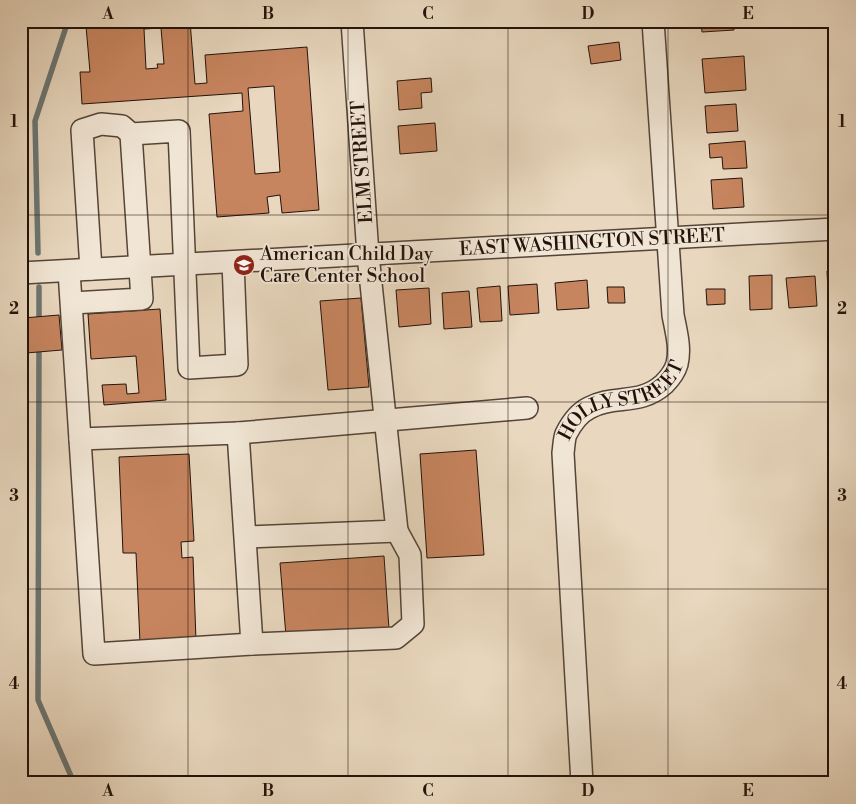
<svg xmlns="http://www.w3.org/2000/svg" width="856" height="804" font-family="'Libre Bodoni',serif">
<rect width="100%" height="100%" fill="#e9d8bf"/>
<filter id="stains"><feTurbulence type="fractalNoise" baseFrequency=".004" numOctaves="4"/><feColorMatrix values="0 0 0 0 .2 0 0 0 0 .09 0 0 0 0 .02 0 0 0 .5 -.17"/></filter>
<radialGradient id="worn" r=".72"><stop offset=".6" stop-color="#630" stop-opacity="0"/><stop offset="1" stop-color="#630" stop-opacity=".3"/></radialGradient>
<g fill="none" stroke-linecap="round" stroke-linejoin="round">
<g stroke="#6a7674" stroke-width="5.5">
<path d="M38 253 35 121 68 21"/>
<path d="M39 287V323"/>
<path d="M39 345 38 700 74 783"/>
</g>
</g>
<g fill="#c7855f" stroke="#22120b" fill-rule="evenodd">
<path d="M102 21H190L195 84 207 83 205 55 307 47 319 210 282 213 280 195 267 197 269 213 217 217 209 114 243 111 242 93 82 104 80 72H90L86 26 102 25ZM161 28 164 64H157L158 68 146 69 144 29ZM274 86 280 172 255 174 248 88Z"/>
<path d="M701 21H734V30L702 32Z"/>
<path d="M619 42 621 60 591 64 588 46Z"/>
<path d="M744 56 746 90 705 93 702 59Z"/>
<path d="M431 78 432 92 421 93 422 108 399 110 397 81Z"/>
<path d="M736 104 738 131 707 133 705 106Z"/>
<path d="M435 123 437 151 400 154 398 126Z"/>
<path d="M745 141 747 168 723 169 722 157 710 158 709 144Z"/>
<path d="M742 178 744 207 713 209 711 180Z"/>
<path d="M835 270V312H829L827 271Z"/>
<path d="M772 275V309L750 310 749 276Z"/>
<path d="M815 276 817 306 789 308 786 278Z"/>
<path d="M587 280 589 308 557 310 555 283Z"/>
<path d="M537 284 539 313 510 315 508 286Z"/>
<path d="M500 286 502 321 480 322 477 288Z"/>
<path d="M607 287H624L625 303H608Z"/>
<path d="M429 288 431 324 399 327 396 290Z"/>
<path d="M706 289H725V304L707 305Z"/>
<path d="M469 291 472 327 444 329 442 293Z"/>
<path d="M361 298 369 387 328 390 320 301Z"/>
<path d="M160 309 166 400 104 405 102 385 126 384 127 394 139 393 136 356 91 359 88 314Z"/>
<path d="M59 315 62 350 26 353 23 318Z"/>
<path d="M476 450 484 555 427 558 420 454Z"/>
<path d="M189 454 194 541 181 542 182 558 193 557 196 641 140 643 136 553H123L119 457Z"/>
<path d="M384 556 389 629 286 636 280 563Z"/>
</g>
<g fill="none" stroke-linecap="round" stroke-linejoin="round">
<g stroke="#544438" stroke-width="24">
<g id="minor">
<path d="M131 134 179 131 189 368 237 365 233 262"/>
<path d="M69 271 94 654 252 644 396 638 413 624 410 555 397 531"/>
<path id="s1" d="M21 273 835 229"/>
<path d="M72 303 142 299 131 134 122 126 101 124 82 130 91 269"/>
<path d="M238 433 527 408"/>
<path d="M80 439 238 433 252 644"/>
<path d="M246 537 397 531 368 255 352 21"/>
<path id="s2" d="M582 783 563 453C564 446 564 439 566 434 571 424 579 413 589 408 614 394 640 406 664 384 669 379 675 371 677 364 681 348 676 331 673 315L653 21"/>
</g>
</g>
<use href="#minor" stroke="#f1e6d5" stroke-width="21"/>
</g>
<path fill="none" stroke="#22120b" stroke-width="1" stroke-opacity="0.55" d="M188 21V783M348 21V783M508 21V783M668 21V783M21 215H835M21 402H835M21 589H835"/>
<defs>
<g id="school-disc" transform="scale(1.125)"><circle r="9.5" fill="#8f2418" stroke="#f1e6d5"/><path d="M0-5L7-2L0 1L-7-2ZM-4 1L0 2.5L4 1V4Q0 6-4 4Z" fill="#fff"/></g>
</defs>
<g fill-rule="evenodd">
<use href="#school-disc" x="244" y="265"/>
</g>
<g text-anchor="middle" dominant-baseline="central" stroke-width="4" stroke-linejoin="round" paint-order="stroke">
<g font-size="19" fill="#22120b" stroke="#f1e6d5">
<text transform="translate(362 162) rotate(-94)">ELM STREET</text>
<text stroke="none"><textPath href="#s1" startOffset="572">EAST WASHINGTON STREET</textPath></text>
<text stroke="none"><textPath href="#s2" startOffset="418">HOLLY STREET</textPath></text>
</g>
<g font-size="19" fill="#22120b" stroke="#f1e6d5" text-anchor="start">
<text x="260" y="254">American Child Day<tspan x="260" dy="22">Care Center School</tspan></text>
</g>
</g>
<rect width="856" height="804" fill="none" stroke="#e9d8bf" stroke-width="55"/>
<rect x="28" y="28" width="800" height="748" fill="none" stroke="#22120b" stroke-width="2"/>
<g font-size="16" text-anchor="middle" font-weight="bold" fill="#22120b">
<text x="108" y="19">A</text>
<text x="268" y="19">B</text>
<text x="428" y="19">C</text>
<text x="588" y="19">D</text>
<text x="748" y="19">E</text>
<text x="14" y="127">1</text>
<text x="842" y="127">1</text>
<text x="14" y="314">2</text>
<text x="842" y="314">2</text>
<text x="14" y="501">3</text>
<text x="842" y="501">3</text>
<text x="14" y="689">4</text>
<text x="842" y="689">4</text>
<text x="108" y="796">A</text>
<text x="268" y="796">B</text>
<text x="428" y="796">C</text>
<text x="588" y="796">D</text>
<text x="748" y="796">E</text>
</g>
<rect width="100%" height="100%" filter="url(#stains)"/>
<rect width="100%" height="100%" fill="url(#worn)"/>
</svg>
